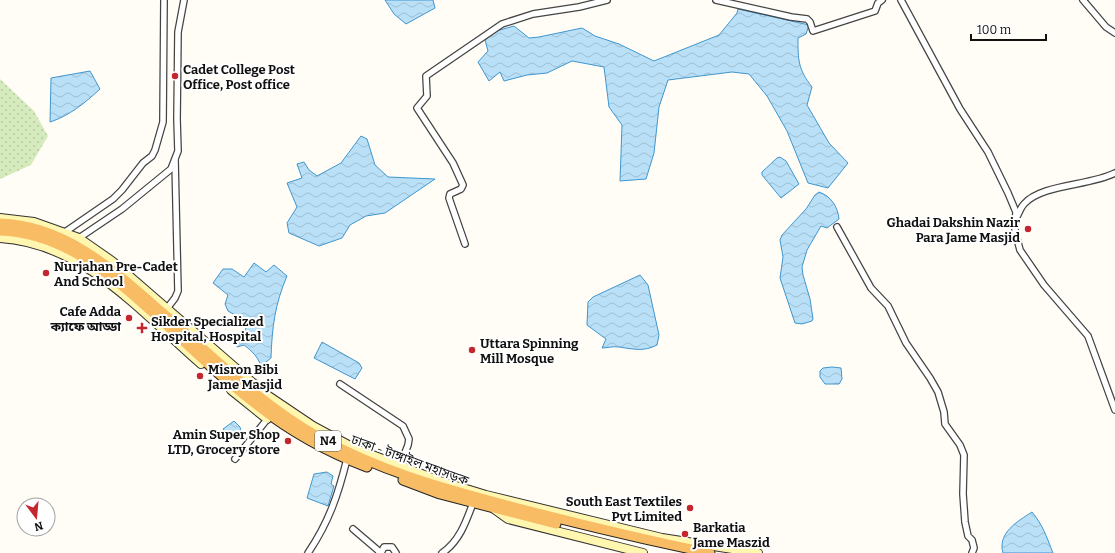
<svg xmlns="http://www.w3.org/2000/svg" width="1115" height="553" font-family="Bitter,'Noto Sans Bengali',serif">
<defs>
<pattern id="green-dots" width="8" height="8" patternUnits="userSpaceOnUse"><rect width="8" height="8" fill="#d5ebbd"/><path d="M2 2h.1M6 6h.1" fill="none" stroke="#b6c8a1" stroke-width="1.8" stroke-linecap="round"/></pattern>
<pattern id="water-waves" width="16" height="10" patternUnits="userSpaceOnUse"><rect width="16" height="10" fill="#b9e0f7"/><path d="M0 5q4-4 8 0t8 0" fill="none" stroke="#9ebfd3"/></pattern>
</defs>
<rect width="100%" height="100%" fill="#fffdf5"/>
<path fill="url(#green-dots)" d="M0 79 34 111 48 136 31 165 0 179Z"/>
<g fill="url(#water-waves)" stroke="#3f96cf">
<path d="M385 0H433L435 8 406 24 394 14Z"/>
<path d="M738 9 809 25 806 34 798 38C798 60 798 69 812 87L807 105 829 143 848 163 828 188 808 183 787 131 767 96 749 74 732 72 668 80 659 107 654 153 646 179 620 181 622 125 609 107 604 67 572 61 547 73 527 75 504 81 500 72 489 81 478 62 488 51 485 40 496 31 514 26 529 38 539 37 582 28 595 36 619 44 654 61 719 35 737 13Z"/>
<path d="M90 71 100 89C85 103 69 116 50 122L51 78Z"/>
<path d="M361 136 367 139 375 165 388 177 435 179 385 213 366 216 350 225 342 238 319 246 289 233 287 223 297 207 287 183 302 178 297 164 304 162 309 170 317 176 341 163Z"/>
<path d="M780 157 786 161 799 184 781 198 762 175V172L777 158Z"/>
<path d="M819 192C831 196 838 207 839 219L827 228 821 226 807 250 802 267 803 275 810 299 813 319 812 321 802 324 795 323 780 278 783 257 780 240 782 235 806 209 815 195Z"/>
<path d="M254 263 266 272 274 265 287 276C275 304 272 327 271 358L261 366C258 357 252 351 244 345L237 347 247 326 243 323 237 324 235 315 228 311 225 304 228 295 213 283 223 269H232L244 277Z"/>
<path d="M640 275 648 285 659 335 657 345C644 352 633 349 619 347 613 346 607 348 602 348L606 339 587 325 588 302 593 297Z"/>
<path d="M322 342 359 363 362 368 355 379 314 358Z"/>
<path d="M832 367 841 368 842 379 839 384H825L820 377V371L823 368Z"/>
<path d="M234 421 240 427 241 432 235 437 230 435 223 429Z"/>
<path d="M327 472 333 476 331 484 334 486 328 506 307 498 314 474Z"/>
<path d="M1032 512C1043 525 1047 538 1053 553H1003C997 533 1018 521 1032 512Z"/>
</g>
<g fill="none" stroke-linecap="round" stroke-linejoin="round">
<g stroke="#444" stroke-width="8">
<g id="minor">
<path d="M716 0 791 17 807 19 810 22 813 31 875 11 878 3 882 0"/>
<path d="M901 0 960 109 988 152 1008 193 1016 212 1015 231 1020 250 1044 285 1088 336 1115 410"/>
<path d="M1083 0 1106 27 1115 33"/>
<path d="M1016 218C1019 214 1020 208 1024 204 1041 184 1090 186 1115 173"/>
<path d="M837 227 871 288 888 306 906 343 930 378 938 392 944 412 945 424 960 445 964 455 963 494 965 522 968 536 972 540 974 548 972 553"/>
<path d="M65 232 113 199 122 190 143 163 152 156 155 150 163 122 164 0"/>
<path d="M79 238 122 209 171 169 178 151 177 119 178 32 184 0"/>
<path d="M465 244 449 198 450 194 461 189 463 185 453 163 417 108 427 96 426 76 502 24 533 14 579 7 607 0"/>
<path d="M165 311 175 298 178 291 175 160"/>
<path d="M340 384 403 426 409 439 408 445 399 468"/>
<path d="M235 459 269 417"/>
<path d="M353 529 380 552 379 553"/>
<path d="M308 553C329 522 338 495 347 459"/>
<path d="M381 553 384 547H392L396 553"/>
<path d="M442 553C459 542 466 522 473 503"/>
</g>
</g>
<g stroke="#333" stroke-width="10">
<g id="secondary">
<path d="M0 218 34 222 79 238 112 261 267 395 313 426 354 448 440 481 486 495 662 538 758 553"/>
<path d="M0 238C84 243 142 313 201 364"/>
<path d="M231 390 267 419"/>
<path d="M494 509 508 519 643 553"/>
</g>
</g>
<g stroke="#222" stroke-width="11">
<g id="trunk">
<path d="M0 223C66 225 115 271 162 312 212 355 260 404 319 437 378 470 442 488 507 505 575 523 642 539 710 553"/>
<path d="M0 231C67 233 116 280 163 322 192 350 222 378 254 403 287 429 327 452 367 467"/>
<path d="M403 480 440 494 556 524"/>
</g>
</g>
<use href="#minor" stroke="#fff" stroke-width="5.5"/>
<use href="#secondary" stroke="#fff6b0" stroke-width="8"/>
<use href="#trunk" stroke="#f7bc64" stroke-width="9"/>
</g>
<g fill="#c4262e" stroke="#fff" stroke-width="1.5">
<circle cx="175" cy="76" r="4"/>
<circle cx="1028" cy="229" r="4"/>
<circle cx="46" cy="273" r="4"/>
<circle cx="129" cy="318" r="4"/>
<path d="M140 322h4v4h4v4h-4v4h-4v-4h-4v-4h4z"/>
<circle cx="472" cy="350" r="4"/>
<circle cx="200" cy="376" r="4"/>
<circle cx="288" cy="441" r="4"/>
<circle cx="690" cy="508" r="4"/>
<circle cx="685" cy="534" r="4"/>
</g>
<g text-anchor="middle" dominant-baseline="central" stroke-width="4" stroke-linejoin="round" paint-order="stroke">
<rect fill="#fff" stroke="#585858" stroke-width="1" x="315" y="431" width="26" height="20" rx="3"/>
<g font-size="12" font-weight="bold" fill="#111">
<text x="328" y="441">N4</text>
</g>
<g font-size="13" font-weight="bold" fill="#111" stroke="#fff" text-anchor="start">
<text x="183" y="69">Cadet College Post<tspan x="183" dy="15">Office, Post office</tspan></text>
<text x="1020" y="222" text-anchor="end">Ghadai Dakshin Nazir<tspan x="1020" dy="15">Para Jame Masjid</tspan></text>
<text x="54" y="266">Nurjahan Pre-Cadet<tspan x="54" dy="15">And School</tspan></text>
<text x="121" y="311" text-anchor="end">Cafe Adda<tspan x="121" dy="15">ক্যাফে আড্ডা</tspan></text>
<text x="151" y="321">Sikder Specialized<tspan x="151" dy="15">Hospital, Hospital</tspan></text>
<text x="480" y="343">Uttara Spinning<tspan x="480" dy="15">Mill Mosque</tspan></text>
<text x="208" y="369">Misron Bibi<tspan x="208" dy="15">Jame Masjid</tspan></text>
<text x="280" y="434" text-anchor="end">Amin Super Shop<tspan x="280" dy="15">LTD, Grocery store</tspan></text>
<text x="682" y="501" text-anchor="end">South East Textiles<tspan x="682" dy="15">Pvt Limited</tspan></text>
<text x="693" y="527">Barkatia<tspan x="693" dy="15">Jame Maszid</tspan></text>
</g>
<g font-size="13" fill="#111" stroke="#fff">
<text transform="translate(410 460) rotate(20)">ঢাকা - টাঙ্গাইল মহাসড়ক</text>
</g>
</g>
<g transform="translate(36 517) rotate(164)"><circle r="19" fill="#ffffff" stroke="#a0a0a0"/>
<path d="M0-3L7 15L0 10L-7 15Z" fill="#c4262e"/>
<text y="-6" font-size="11" font-weight="bold" text-anchor="middle" fill="#111111">N</text>
</g>
<path d="M971 34v6h75v-6" fill="none" stroke="#111111" stroke-width="2"/>
<text x="977" y="34" font-size="12" fill="#111111" stroke="#ffffff" stroke-width="3" paint-order="stroke">100 m</text>
</svg>
